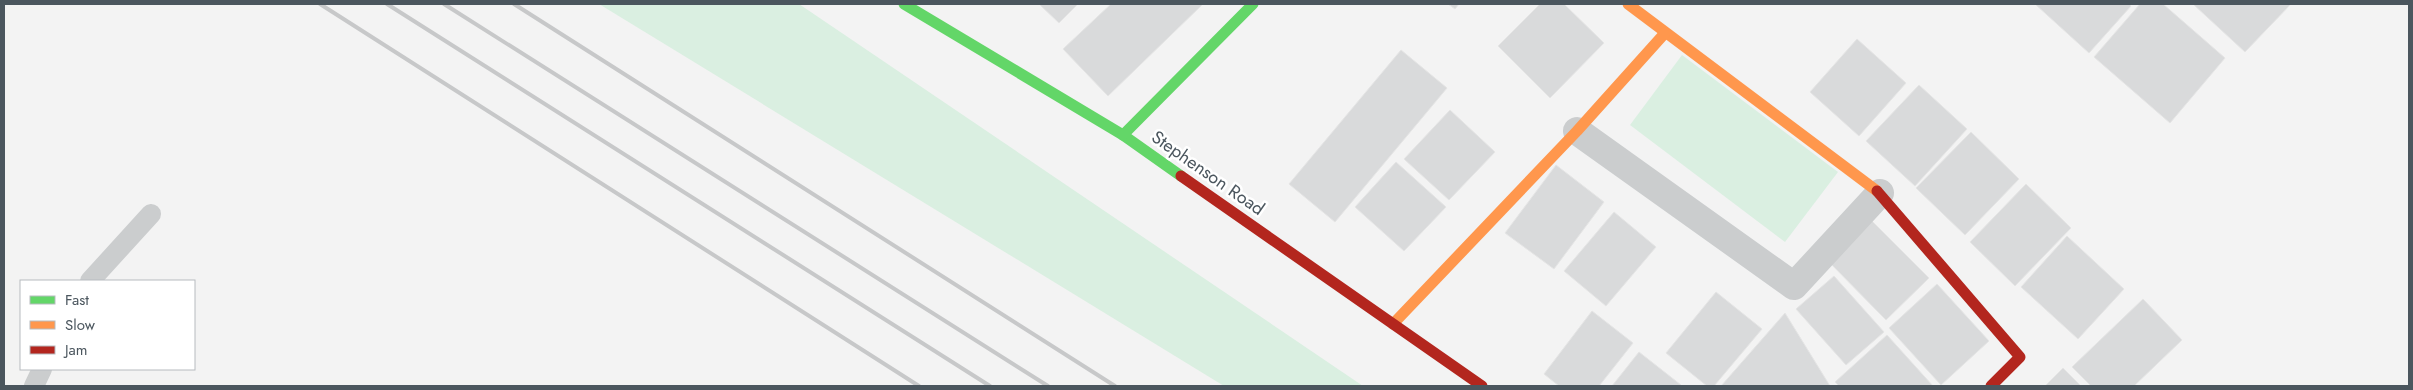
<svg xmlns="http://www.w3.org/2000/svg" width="2413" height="390" font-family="Jost,sans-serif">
<rect width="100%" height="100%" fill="#f3f3f3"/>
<g fill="#daefe1">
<path d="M599 4H799L1363 386H1224Z"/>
<path d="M1682 55 1838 172 1785 242 1630 125Z"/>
</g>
<g fill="#d9dadb" stroke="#e5e5e5">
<path d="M1039 4H1078L1059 23Z"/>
<path d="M1111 4H1203L1108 96 1063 49Z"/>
<path d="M1448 4H1459L1455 9Z"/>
<path d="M1540 4H1564L1604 43 1550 98 1498 46Z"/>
<path d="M2035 4H2129L2131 6 2089 53Z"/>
<path d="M2140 4H2163L2225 58 2170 123 2094 57Z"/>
<path d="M2193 4H2291L2245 52Z"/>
<path d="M1857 39 1906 83 1859 136 1810 92Z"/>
<path d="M1401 50 1447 88 1335 222 1289 184Z"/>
<path d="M1919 85 1967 129 1915 186 1866 141Z"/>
<path d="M1450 110 1495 152 1449 200 1404 159Z"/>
<path d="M1971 132 2019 179 1965 235 1916 188Z"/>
<path d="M1396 162 1446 207 1404 251 1355 207Z"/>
<path d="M1556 165 1604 202 1554 269 1505 233Z"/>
<path d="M2026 184 2071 228 2015 286 1970 242Z"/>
<path d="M1614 212 1656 247 1606 306 1564 271Z"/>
<path d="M1872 221 1929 278 1886 320 1830 263Z"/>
<path d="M2067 236 2124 289 2078 339 2021 287Z"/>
<path d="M1834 276 1884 332 1846 365 1796 309Z"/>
<path d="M1937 284 1989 341 1941 385 1889 328Z"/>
<path d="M1716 292 1762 329 1714 386H1707L1666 353Z"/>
<path d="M2143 299 2182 340 2134 386H2091L2072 367Z"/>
<path d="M1592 311 1633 343 1599 386H1559L1544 374Z"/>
<path d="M1785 313 1830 386H1721Z"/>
<path d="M1887 335 1933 386H1839L1835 382Z"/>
<path d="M1639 352 1681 385 1680 386H1612Z"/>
<path d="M2063 368 2081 386H2045Z"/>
</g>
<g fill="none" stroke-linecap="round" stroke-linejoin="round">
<g stroke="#cbcdce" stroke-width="20">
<path d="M90 281 151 214"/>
<path d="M34 386 42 369"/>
</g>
<path stroke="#cbcdce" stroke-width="28" d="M1577 131 1794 286 1880 193"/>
<g stroke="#63d668" stroke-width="11">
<path d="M904 4 1123 135 1181 176"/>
<path d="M1123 135 1253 4"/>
</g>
<g stroke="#ff974d" stroke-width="11">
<path d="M1628 4 1877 191"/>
<path d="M1393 324 1577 131 1665 33"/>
</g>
<g stroke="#b3261e" stroke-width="11">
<path d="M1181 176 1482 386"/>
<path d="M1877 191 2020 357 1991 386"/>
</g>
<g stroke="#c7c8c9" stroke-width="4">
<path d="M320 4 919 386"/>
<path d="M387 4 990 386"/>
<path d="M444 4 1048 386"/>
<path d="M514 4 1115 386"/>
</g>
</g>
<g text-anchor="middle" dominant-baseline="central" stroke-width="5" stroke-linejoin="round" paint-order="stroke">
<g font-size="18" fill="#4b565e" stroke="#fff">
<text transform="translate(1208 173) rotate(35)">Stephenson Road</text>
</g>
</g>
<rect width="2413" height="390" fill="none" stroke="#4b565e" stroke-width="10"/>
<rect x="20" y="280" width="175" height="90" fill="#ffffff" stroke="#b7bbbf"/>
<rect x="30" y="296" width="25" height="8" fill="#63d668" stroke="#b7bbbf"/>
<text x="65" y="305" font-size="15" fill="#4b565e">Fast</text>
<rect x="30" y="321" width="25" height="8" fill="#ff974d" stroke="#b7bbbf"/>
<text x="65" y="330" font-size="15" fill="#4b565e">Slow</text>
<rect x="30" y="346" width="25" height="8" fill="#b3261e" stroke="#b7bbbf"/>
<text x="65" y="355" font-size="15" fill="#4b565e">Jam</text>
</svg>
